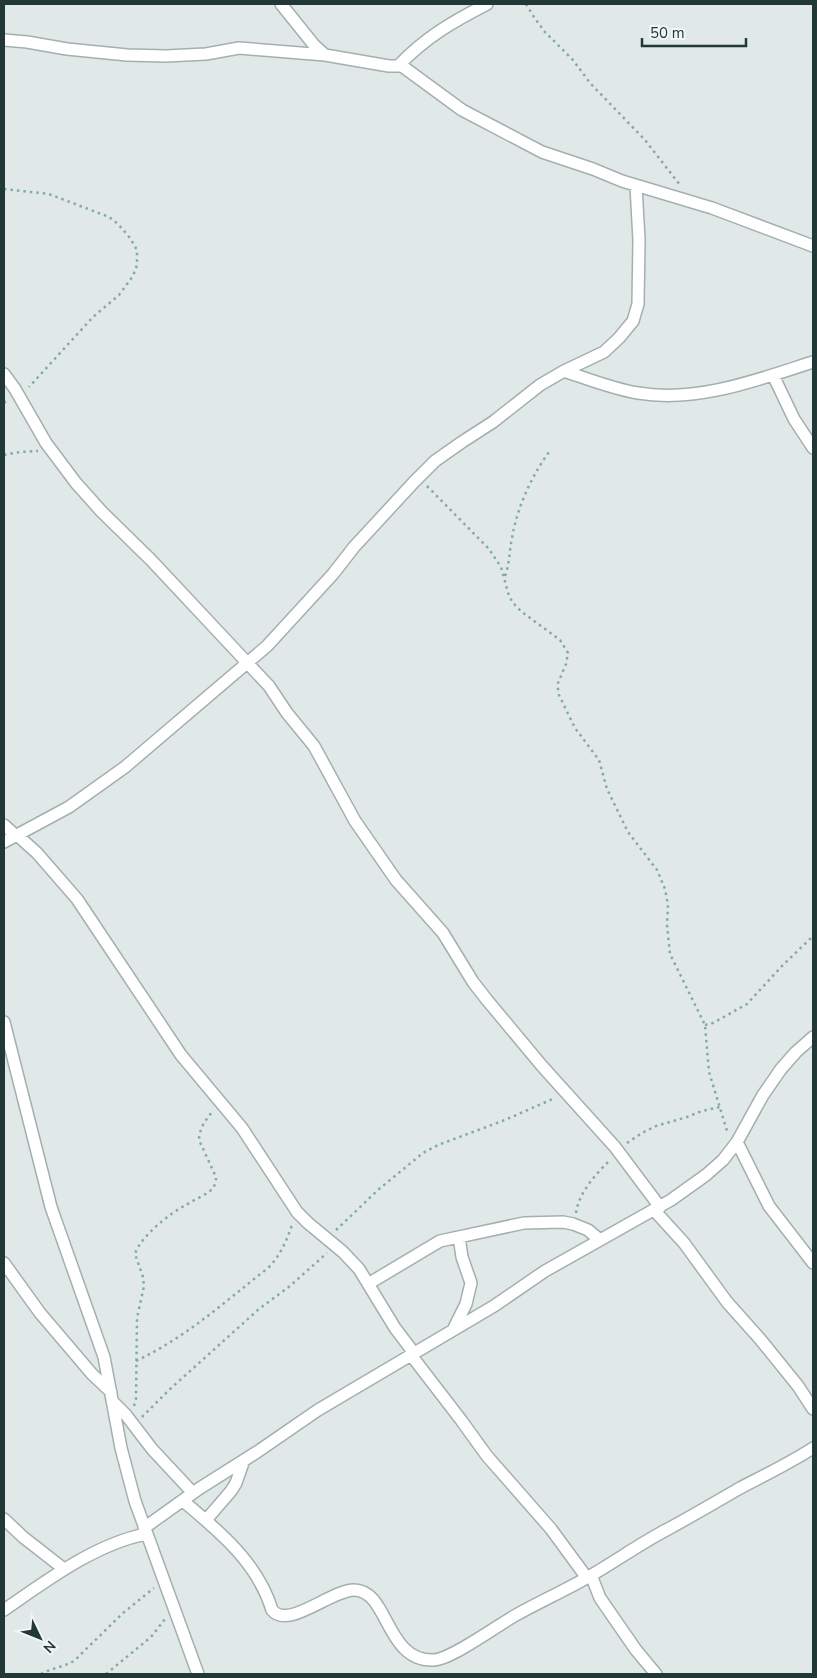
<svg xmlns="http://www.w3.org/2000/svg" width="817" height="1678" font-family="'Nunito Sans',sans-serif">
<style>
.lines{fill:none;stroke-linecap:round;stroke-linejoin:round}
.street-casing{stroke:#a3b0af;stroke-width:14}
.path{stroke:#82aba6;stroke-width:2.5;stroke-dasharray:2.5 4;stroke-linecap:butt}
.street{stroke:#fff;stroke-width:11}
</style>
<rect width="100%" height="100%" fill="#e0e9e7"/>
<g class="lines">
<defs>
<path id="street" d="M281,4L314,45L325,55
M4,40L27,42L67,49L127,55L166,56L206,54L239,48L325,55L389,66H402L462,110L542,152L593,169L622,181L712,208L813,246
M398,66C426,37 452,22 487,4
M564,371C588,379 613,389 638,393C697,403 757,380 813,362
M4,374L15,389L46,443L76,483L101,511L151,560L269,686L287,713L314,746L355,821L396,880L443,933L473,982L487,1000L542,1066L615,1147L660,1207
M773,375L794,419L813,448
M4,825L15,835
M17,835L37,853L77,899L181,1055L242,1128L297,1212L308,1223L343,1252L359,1269L395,1328L414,1353
M4,842L69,807L125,767L267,646L333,574L354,547L414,482L435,461L462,442L493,422L540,385L564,371L604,352L619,338L633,321L638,304L639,240L636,186
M4,1022L51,1207L104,1357L121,1448L135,1501L198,1674
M737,1142L769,1206L813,1263
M654,1210L684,1243L727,1302L760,1339L798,1386L813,1409
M4,1263L40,1313L92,1374L111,1392
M368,1284L440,1241L524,1223L563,1222L573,1224L588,1230L600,1240
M454,1328L466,1304L471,1283L462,1257L459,1237
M411,1355L461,1420L487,1456L551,1529L587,1578
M113,1402L126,1415L152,1449L193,1493
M183,1501C219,1531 258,1563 272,1610C288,1630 331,1590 354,1590C389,1590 385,1662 434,1660C452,1659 498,1625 516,1615C541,1601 566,1590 590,1576C616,1561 641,1543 668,1529C692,1516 716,1502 740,1488C765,1475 790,1463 813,1448
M4,1519L23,1537L64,1569
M206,1520L231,1491L236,1483L244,1460
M144,1528L200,1488L257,1452L318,1410L494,1306L545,1271L671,1200L706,1175L723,1160L737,1142L763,1095L781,1069L796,1052L813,1037
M591,1575L600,1598L636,1650L656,1674
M4,1610C46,1581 95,1544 146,1534"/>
</defs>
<use href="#street" class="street-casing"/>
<path class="path" d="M526,4L534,17L544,31L573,60L590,83L645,140L680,185
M4,189L49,194L109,217L118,224L130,238L137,250V265L133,276L119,295L93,317L29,387
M4,403L8,399
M4,455L20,452L38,451
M427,486L489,549L501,567L509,596L513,603L522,612L560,640L568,653L566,664L558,683V693L575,728L599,760L607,789L628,832L657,870L665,889L668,905L667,925L670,954L705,1025L709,1072L728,1134
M505,576C510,563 509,551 512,538C517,508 531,477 549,452
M705,1025L713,1023L747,1004L782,966L813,936
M627,1143L642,1133L656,1126L687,1117L702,1111L720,1107
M576,1213C579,1192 596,1174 610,1160
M336,1230L379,1189L423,1153L438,1145L505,1120L555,1098
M136,1361C188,1336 223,1303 268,1268C280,1256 286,1242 292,1225
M134,1406L136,1399L137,1318L144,1286L143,1277L135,1254C140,1237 170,1213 186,1205C194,1200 203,1196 210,1191C215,1187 216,1182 216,1177L199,1140C199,1129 206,1119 213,1111
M142,1417L169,1390L259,1309L290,1286L327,1253
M41,1674C52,1668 63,1667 74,1661L123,1613L154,1588
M106,1674L151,1637L165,1619"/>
<use href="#street" class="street"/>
</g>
<rect width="817" height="1678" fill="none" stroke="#223837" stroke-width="10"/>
<g transform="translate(40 1638) rotate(133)" stroke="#f0f6f4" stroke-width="4" paint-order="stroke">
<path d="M0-4L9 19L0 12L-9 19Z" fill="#223837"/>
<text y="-8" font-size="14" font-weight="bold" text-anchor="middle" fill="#223837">N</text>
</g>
<path d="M642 38v8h104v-8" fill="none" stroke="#223837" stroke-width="2.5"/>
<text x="650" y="38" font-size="15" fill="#223837" stroke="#f0f6f4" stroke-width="4" paint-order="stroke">50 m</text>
</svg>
